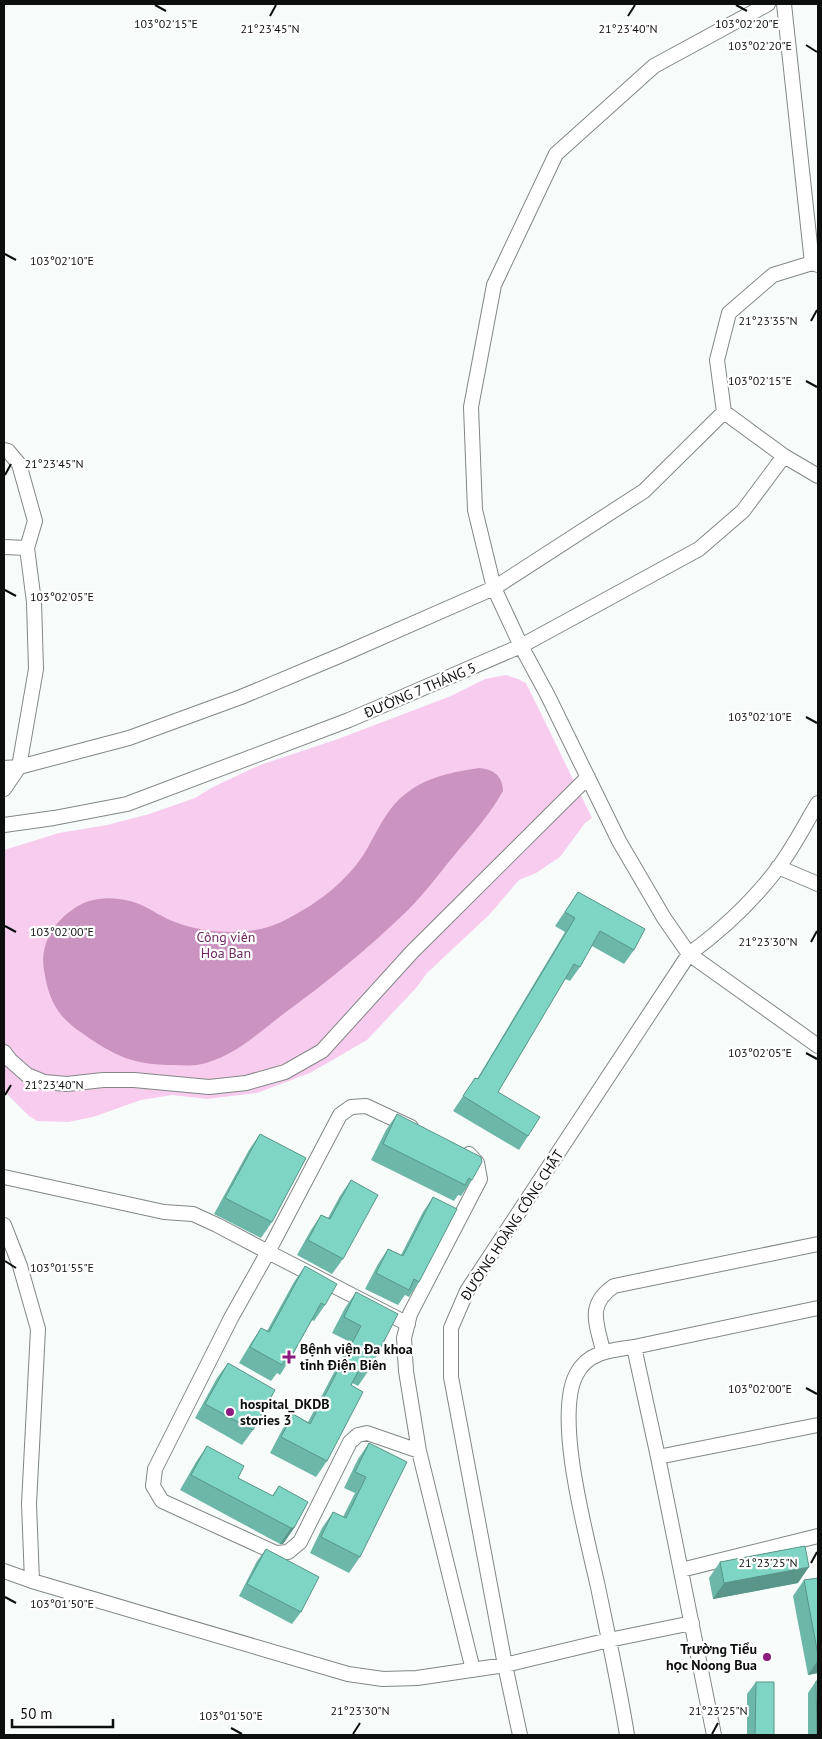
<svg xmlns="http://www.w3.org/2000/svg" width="822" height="1739" font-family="'PT Sans',sans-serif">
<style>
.green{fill:#f8ccee}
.water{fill:#cb94c0}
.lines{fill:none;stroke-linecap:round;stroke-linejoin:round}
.minor-casing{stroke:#828786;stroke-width:16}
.minor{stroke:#fff;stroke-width:14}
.wall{fill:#6db7a8}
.shaded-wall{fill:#599588}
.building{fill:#7fd5c3;stroke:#599588}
.ticks{fill:none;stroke:#0d0e0e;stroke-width:2}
.poi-dot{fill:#8b1b7e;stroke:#fff;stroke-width:2}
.labels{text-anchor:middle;stroke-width:4.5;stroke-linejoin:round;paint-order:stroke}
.street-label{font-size:14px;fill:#0d0e0e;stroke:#fff}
.park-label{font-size:14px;fill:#6d2b63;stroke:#fff}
.poi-label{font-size:14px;font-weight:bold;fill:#0d0e0e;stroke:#fff;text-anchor:start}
.ticks-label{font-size:12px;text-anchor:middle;fill:#0d0e0e;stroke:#fff;stroke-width:4.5;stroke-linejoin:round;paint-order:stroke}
</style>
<rect width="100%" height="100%" fill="#f7fcfb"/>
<path class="green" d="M506,675L518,679L526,683L592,818L585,823L560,857L536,873L519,880L489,915L427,973L417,987L367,1040L310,1073L257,1093L207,1099L172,1095L141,1100L93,1117L68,1122L37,1121L29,1116L4,1091V850L59,833L107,825L149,814L195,798L213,787L260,765L338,739L451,696L485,679Z"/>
<path class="water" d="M479,768C493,769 503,776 503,791C491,813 474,832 457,852C441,871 426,892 408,910C369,948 326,983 282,1015C256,1035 231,1059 197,1065C189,1066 181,1065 173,1065C134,1065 114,1056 82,1033C71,1026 60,1016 54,1004C48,993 46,981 44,970C40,946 52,924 72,910C91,895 118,896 139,904C151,909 163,918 175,922C205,934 250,936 279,923C313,907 348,882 367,849C379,828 388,806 408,792C429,776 454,772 479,768Z"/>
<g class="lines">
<defs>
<path id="minor" d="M768,4L654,66L556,154L494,285L471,407L475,510L494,588L521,646L547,694L619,841L664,918L689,954L818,1046
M784,4L812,263
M818,265L812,263L773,275L729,313L717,360L724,412L784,456L818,476
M4,450L8,451L19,464L35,521L27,548L34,602L36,669L19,767L4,789
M4,547L27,548
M4,768L19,767L129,738L241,697L339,656L494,588L644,491L724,412
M4,825L54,818L127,804L349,720L521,646L699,549L743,511L784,456
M778,867L818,884
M4,1052L10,1060L27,1075L44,1082L67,1084L103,1080H134L209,1087L246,1083L285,1072L322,1051L412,952L588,777
M411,1127L366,1106L351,1107L340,1115L268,1252L231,1318L155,1469L153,1486L162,1501L276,1553L288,1552L300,1542L350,1442L358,1435L367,1433L419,1451
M469,1154L477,1163L480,1179L410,1314L404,1338L406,1371L419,1451L473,1670
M4,1177L164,1212L193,1214L217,1225L268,1252L408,1324
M4,1225L20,1266L38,1329L29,1504L32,1581
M634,1347L658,1457L714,1735
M603,1351C597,1324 586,1305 614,1286L818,1244
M658,1457L818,1425
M681,1570L818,1536
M4,1571L32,1581L348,1674L383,1679L417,1678L505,1665L609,1640L692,1623
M520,1735L505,1665L451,1377V1328L467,1291L689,954C722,930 753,901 778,868C793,848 805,824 818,803
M627,1735C619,1685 608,1636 598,1587C587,1537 554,1419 576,1375C587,1352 611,1350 634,1347L818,1308"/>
</defs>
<use href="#minor" class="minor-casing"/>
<use href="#minor" class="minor"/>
</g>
<path class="wall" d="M578,892L634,950L624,964L592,946L580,967L570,981L565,979L498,1092L528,1136L519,1150L453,1111L475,1078L477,1079L565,932L555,926Z
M397,1114L472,1180L461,1196L458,1195L454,1201L371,1160L386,1130Z
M260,1134L272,1222L261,1238L214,1214L249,1150Z
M351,1180L343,1259L332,1274L297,1255L311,1230L321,1215L328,1218L340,1196Z
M433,1197L419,1282L409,1297L405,1295L398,1305L365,1289L378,1264L388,1249L401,1255L423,1212Z
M305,1266L325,1305L314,1321L312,1320L290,1359L280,1375L277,1373L271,1381L239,1363L251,1343L261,1328L267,1331L294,1282Z
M356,1292L369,1370L358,1386L352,1383L351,1385L327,1461L316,1477L270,1453L282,1430L293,1414L308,1422L350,1342L332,1333L345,1308Z
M228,1363L253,1430L242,1445L195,1418L217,1378Z
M369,1443L360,1557L349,1573L310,1553L322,1528L333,1512L343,1517L355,1493L344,1488L358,1459Z
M207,1446L238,1478L272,1496L279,1486L294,1528L283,1544H280L180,1490L196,1462Z
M266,1549L301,1612L292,1624L239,1596L257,1561Z
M720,1562L798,1583L713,1599L709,1578Z
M818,1578V1673L808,1675L793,1596L804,1580Z
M816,1681L818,1735H808V1693Z
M756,1682L774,1735H747V1694Z"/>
<path class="shaded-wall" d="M291,1528H294L283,1544H280Z
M809,1567L798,1583L713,1599L724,1583Z
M818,1660V1673L808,1675Z"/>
<path class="building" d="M578,892L645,929L634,950L600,931L580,967L574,964L498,1092L540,1117L528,1136L463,1096L475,1078L478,1079L575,918L565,912Z
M397,1114L481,1157L482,1162L472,1180L469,1178L465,1185L383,1144Z
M260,1134L306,1158L272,1222L225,1198Z
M351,1180L378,1195L343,1259L308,1240L321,1215L330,1219Z
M433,1197L457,1209L419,1282L414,1279L409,1290L376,1273L388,1249L403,1256Z
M305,1266L337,1284L325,1305L321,1303L290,1359L287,1357L282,1365L250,1347L261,1328L269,1332Z
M356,1292L398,1314L369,1370L361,1366L351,1385L363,1392L327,1461L281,1437L293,1414L310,1424L361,1326L344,1317Z
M228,1363L275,1390L253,1430L205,1404Z
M369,1443L407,1462L360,1557L321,1537L333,1512L346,1518L366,1477L355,1472Z
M207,1446L244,1466L238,1478L273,1496L279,1486L308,1502L294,1528H291L191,1475Z
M805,1546L809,1567L724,1583L720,1562Z
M266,1549L319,1577L301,1612L247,1584Z
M818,1578V1655L804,1580Z
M816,1681H818V1735H817Z
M756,1682H774V1735H755Z"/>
<path class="ticks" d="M155,5L166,11M736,5L747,11M270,16L276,5M628,16L635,5M806,45L817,52M5,254L16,260M811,321L817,310M806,381L817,387M5,475L11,464M5,590L16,596M806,717L817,723M5,926L16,932M811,942L817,931M806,1053L817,1059M5,1095L11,1085M5,1261L16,1268M806,1388L817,1394M811,1563L817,1552M5,1597L16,1603M231,1728L242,1734M353,1734L360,1723M712,1734L718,1723"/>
<g class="poi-dot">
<path d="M286.5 1349.5h5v5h5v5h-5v5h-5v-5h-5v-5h5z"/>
<circle cx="230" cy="1412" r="5"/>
<circle cx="767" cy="1657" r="5"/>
</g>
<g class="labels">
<g class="street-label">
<text transform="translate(420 690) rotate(-23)" y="5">ĐƯỜNG 7 THÁNG 5</text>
<text transform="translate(512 1225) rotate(-57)" y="5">ĐƯỜNG HOÀNG CÔNG CHẤT</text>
</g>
<g class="park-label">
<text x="226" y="942">Công viên<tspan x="226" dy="16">Hoa Ban</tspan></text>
</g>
<g class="poi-label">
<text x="300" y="1354">Bệnh viện Đa khoa<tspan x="300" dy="16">tỉnh Điện Biên</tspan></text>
<text x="240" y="1409">hospital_DKDB<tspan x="240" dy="16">stories 3</tspan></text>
<text x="757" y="1654" text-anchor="end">Trường Tiểu<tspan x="757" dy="16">học Noong Bua</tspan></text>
</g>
</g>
<g class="ticks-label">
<text x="166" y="28">103°02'15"E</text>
<text x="747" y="28">103°02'20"E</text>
<text x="270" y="33">21°23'45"N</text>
<text x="628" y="33">21°23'40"N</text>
<text x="760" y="50">103°02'20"E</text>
<text x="62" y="265">103°02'10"E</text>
<text x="768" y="325">21°23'35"N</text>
<text x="760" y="385">103°02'15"E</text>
<text x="54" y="468">21°23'45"N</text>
<text x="62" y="601">103°02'05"E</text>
<text x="760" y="721">103°02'10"E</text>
<text x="62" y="936">103°02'00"E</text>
<text x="768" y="946">21°23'30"N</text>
<text x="760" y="1057">103°02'05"E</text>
<text x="54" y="1089">21°23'40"N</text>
<text x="62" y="1272">103°01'55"E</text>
<text x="760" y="1393">103°02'00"E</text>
<text x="768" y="1567">21°23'25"N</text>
<text x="62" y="1608">103°01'50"E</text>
<text x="360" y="1715">21°23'30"N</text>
<text x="718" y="1715">21°23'25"N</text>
<text x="231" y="1720">103°01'50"E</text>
</g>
<rect width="822" height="1739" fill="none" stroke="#0d0e0e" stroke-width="10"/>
<path d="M12 1719v8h101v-8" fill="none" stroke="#0d0e0e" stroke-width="2.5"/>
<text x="20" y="1719" font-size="15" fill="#0d0e0e" stroke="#ffffff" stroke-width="4" paint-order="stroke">50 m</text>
</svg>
